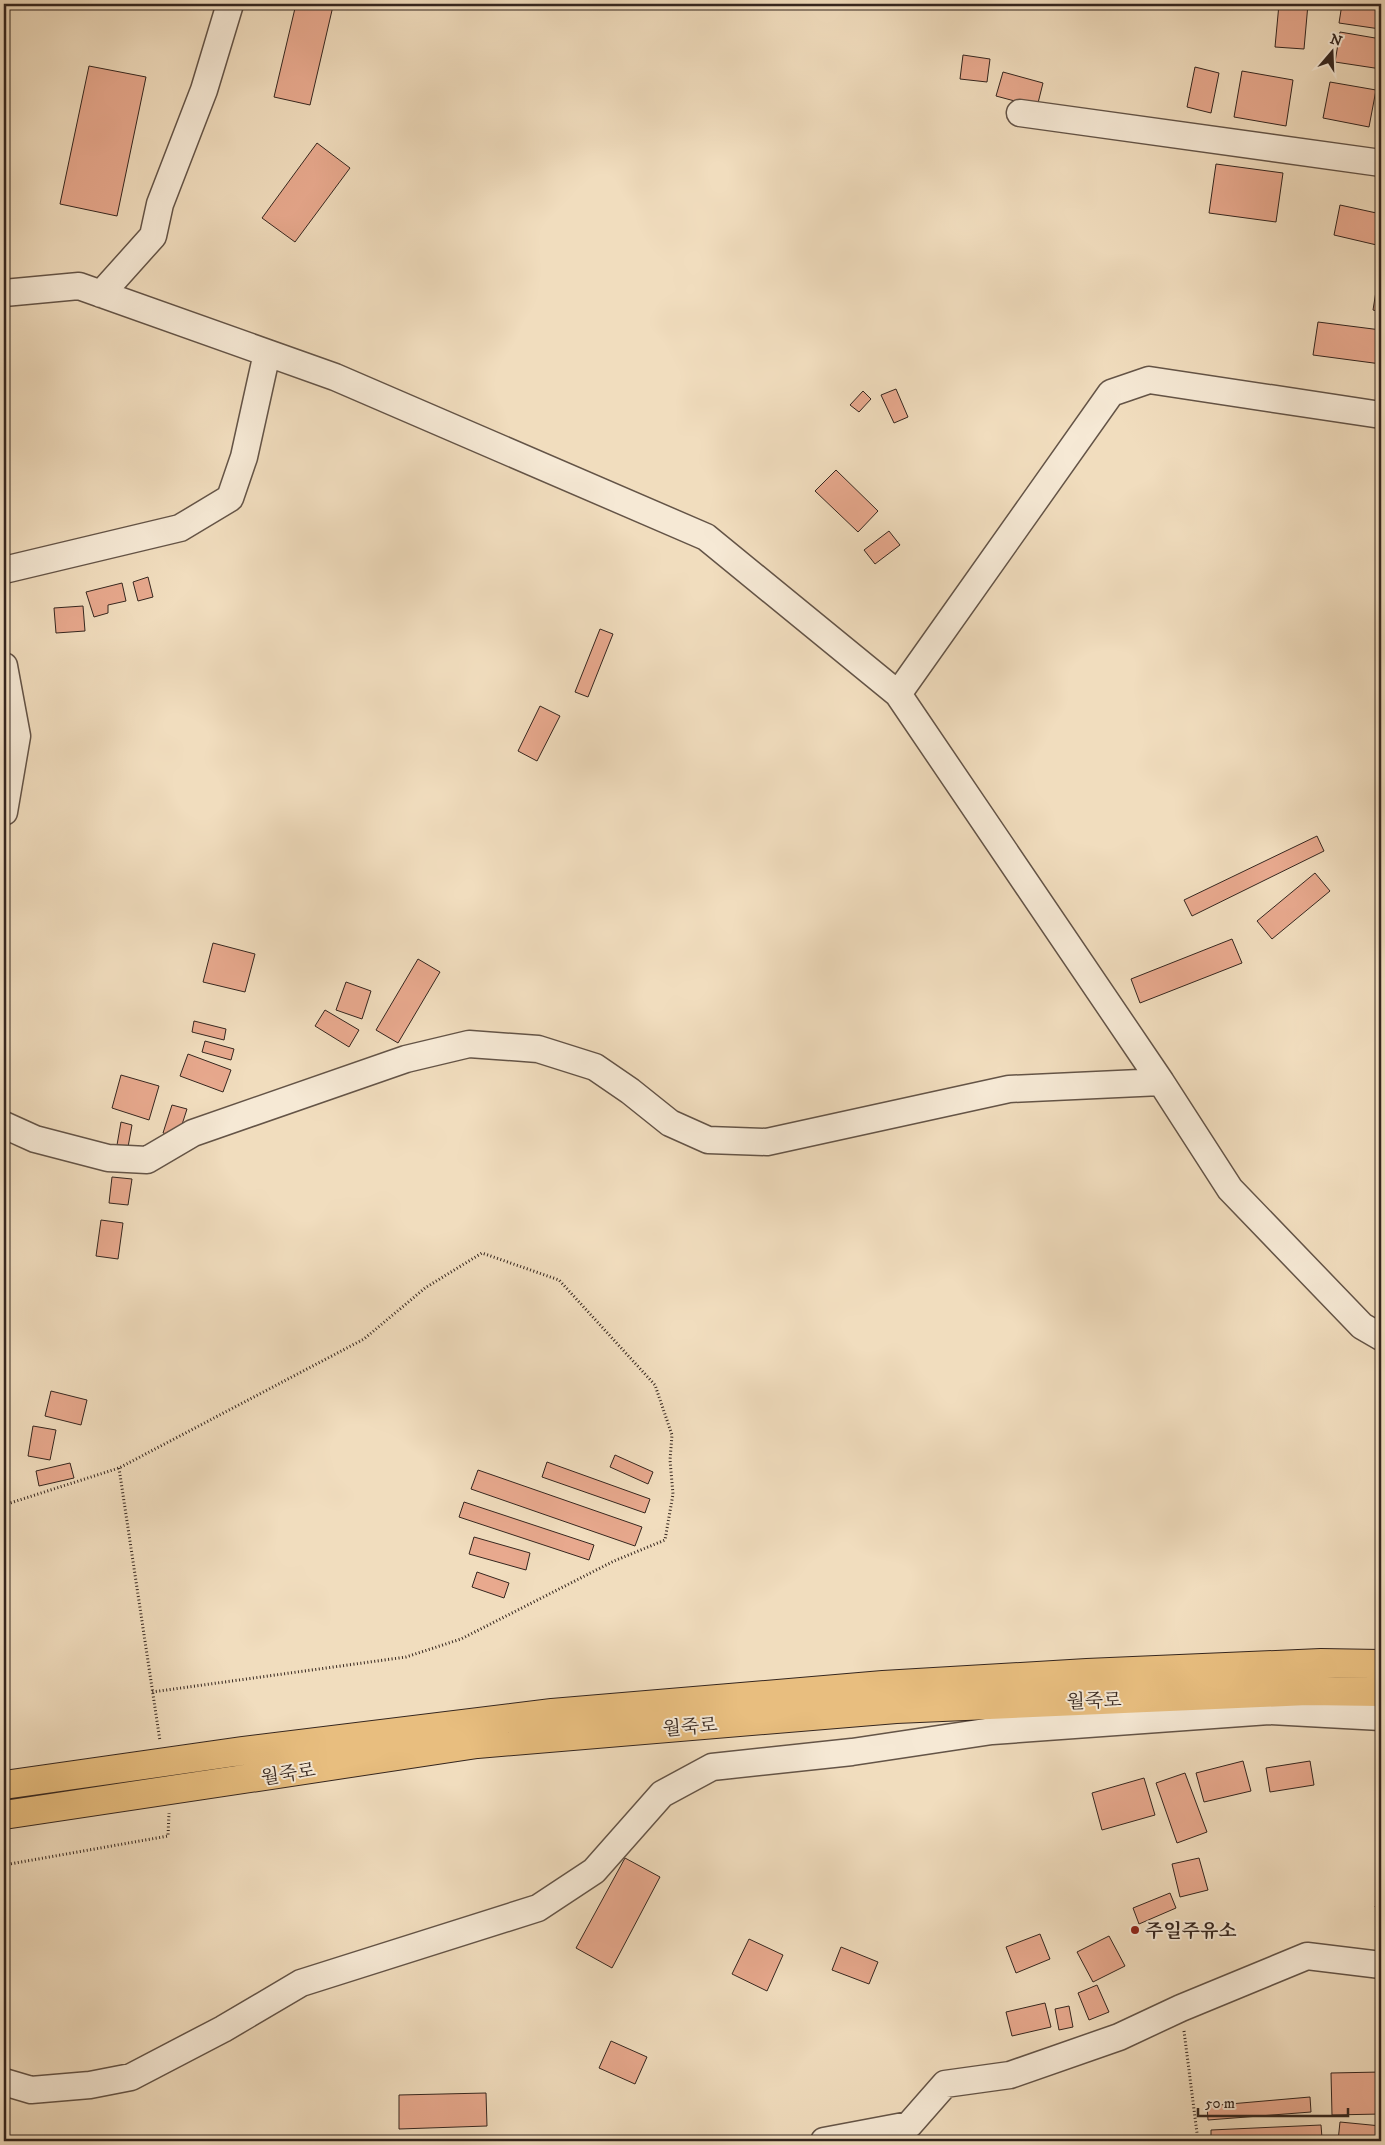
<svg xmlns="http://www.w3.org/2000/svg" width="1385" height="2145" font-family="'IM FELL DW Pica','Noto Serif KR',serif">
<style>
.building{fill:#e8a98e;stroke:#35261f}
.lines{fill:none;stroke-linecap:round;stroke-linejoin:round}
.minor-casing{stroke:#645447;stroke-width:29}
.major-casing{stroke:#35261f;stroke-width:30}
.path{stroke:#35261f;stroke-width:3;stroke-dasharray:1 2.5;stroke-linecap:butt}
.minor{stroke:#f6e9d5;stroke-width:26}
.major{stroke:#e8be7f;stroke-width:28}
.poi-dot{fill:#8f2418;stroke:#f6e9d5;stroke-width:2}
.labels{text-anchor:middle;stroke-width:4;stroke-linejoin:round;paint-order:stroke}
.street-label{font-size:19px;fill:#35261f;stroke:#f6e9d5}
.poi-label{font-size:19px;font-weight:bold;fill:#35261f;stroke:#f6e9d5;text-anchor:start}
</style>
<rect width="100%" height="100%" fill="#f1ddbe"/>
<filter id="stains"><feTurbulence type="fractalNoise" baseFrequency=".004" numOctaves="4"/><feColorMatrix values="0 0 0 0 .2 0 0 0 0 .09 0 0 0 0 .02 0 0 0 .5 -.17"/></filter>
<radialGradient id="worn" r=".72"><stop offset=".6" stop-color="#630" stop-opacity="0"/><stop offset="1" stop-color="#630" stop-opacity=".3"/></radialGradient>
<path class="building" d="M296,4L333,6L310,105L274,97Z
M1279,4H1308L1304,49L1275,47Z
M1342,4H1381L1380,29L1339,23Z
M1340,32L1381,39V69L1335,62Z
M963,55L990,59L987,82L960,79Z
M89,66L146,77L117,216L60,204Z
M1195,67L1219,73L1211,113L1187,107Z
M1242,71L1293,80L1286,126L1234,117Z
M1003,72L1043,83L1037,107L996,96Z
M1330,82L1376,90L1369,127L1323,118Z
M317,143L350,168L295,242L262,218Z
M1216,164L1283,173L1276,222L1209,213Z
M1340,205L1381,214V246L1334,235Z
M1381,260V312L1373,310Z
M1318,322L1381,330V364L1313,355Z
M896,389L908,417L894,423L881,395Z
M863,391L871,399L859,412L850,405Z
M836,470L878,511L858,532L815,491Z
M889,531L900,545L875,564L864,550Z
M148,577L153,597L138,601L133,582Z
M122,583L126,601L108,605V613L94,617L86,592Z
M83,606L85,631L56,633L54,608Z
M600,629L613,634L588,697L575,692Z
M540,706L560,716L537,761L518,751Z
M1317,836L1324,851L1192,916L1184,900Z
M1315,873L1330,891L1272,939L1257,921Z
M1232,939L1242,963L1140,1003L1131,979Z
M213,943L255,954L245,992L203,982Z
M418,959L440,972L398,1043L376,1030Z
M346,982L371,991L362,1019L336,1010Z
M325,1010L359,1030L349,1047L315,1026Z
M194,1021L226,1029L224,1040L192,1032Z
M205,1041L234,1049L231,1060L202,1052Z
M188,1054L231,1070L223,1092L180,1076Z
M121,1075L159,1086L149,1120L112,1108Z
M172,1105L187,1109L178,1137L163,1133Z
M121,1122L132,1125L128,1147L117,1145Z
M112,1177L132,1179L128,1205L109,1203Z
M101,1220L123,1223L118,1259L96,1256Z
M51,1391L87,1400L81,1425L45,1416Z
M33,1426L56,1430L50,1460L28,1456Z
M615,1455L653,1472L648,1484L610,1467Z
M547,1462L650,1499L645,1513L542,1477Z
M70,1463L74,1478L39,1486L36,1471Z
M478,1470L642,1527L635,1546L471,1489Z
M464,1502L594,1545L589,1560L459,1517Z
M474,1537L530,1553L526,1570L469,1554Z
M477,1572L509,1583L504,1598L472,1587Z
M1243,1761L1251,1791L1204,1802L1196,1773Z
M1310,1761L1314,1785L1270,1792L1266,1768Z
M1185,1773L1207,1832L1177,1843L1156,1783Z
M1144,1778L1155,1815L1102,1830L1092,1793Z
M625,1858L660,1877L612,1968L576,1948Z
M1199,1858L1208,1890L1180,1897L1172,1864Z
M1170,1893L1176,1908L1139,1924L1133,1908Z
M1381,1904V1924L1375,1906Z
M1040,1934L1050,1959L1016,1973L1006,1947Z
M1109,1936L1125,1966L1093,1982L1077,1952Z
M749,1939L783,1955L767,1991L732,1974Z
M841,1947L878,1962L869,1984L832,1970Z
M1097,1985L1109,2012L1089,2020L1078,1993Z
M1045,2003L1051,2027L1012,2036L1006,2012Z
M1069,2006L1073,2027L1059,2030L1055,2009Z
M611,2041L647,2057L635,2084L599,2068Z
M1381,2072V2114L1332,2115L1331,2073Z
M486,2093L487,2126L399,2129V2095Z
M1310,2097L1311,2112L1208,2120L1207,2106Z
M1340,2122L1381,2126V2141H1338Z
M1321,2125L1322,2138L1211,2141V2130Z"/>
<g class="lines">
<defs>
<path id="minor" d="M1020,113L1381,163
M4,293L79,286L335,377L706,537L898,694L1161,1082L1230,1189L1362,1326L1381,1337
M101,294L153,236L160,204L204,90L230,4
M4,570L180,528L230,498L244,457L267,353
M4,666L17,736L4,812
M898,694L1111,393L1149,380L1381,415
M4,1125L35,1139L108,1158L147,1160L193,1133L406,1059L469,1044L538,1049L595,1067L630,1091L670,1123L708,1140L767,1142L1009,1089L1161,1082
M4,2082L31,2090L90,2085L131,2077L223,2029L301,1983L538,1908L594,1871L662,1794L712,1767L852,1752L992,1731L1269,1711L1381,1717
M824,2141L909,2125L945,2084L1010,2075L1119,2037L1181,2008L1307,1956L1381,1965"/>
<path id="major" d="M4,1785L242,1751L552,1713L883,1685L1087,1673L1321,1663L1381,1664
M4,1815L477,1744L896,1709L1307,1691L1381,1692"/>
</defs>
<use href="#minor" class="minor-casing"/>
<use href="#major" class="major-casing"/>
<path class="path" d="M119,1468L160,1741
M4,1503L7,1504L119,1468L364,1339L425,1288L482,1253L559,1280L655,1385L672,1435L670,1460L673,1494L665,1540L614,1561L461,1639L406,1657L152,1692
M4,1865L168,1836L169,1813
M1184,2031L1198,2141"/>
<use href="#minor" class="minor"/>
<use href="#major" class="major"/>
</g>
<circle class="poi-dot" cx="1135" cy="1930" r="5"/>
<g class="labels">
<g class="street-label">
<text transform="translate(1094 1700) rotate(-2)" y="7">월죽로</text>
<text transform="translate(690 1726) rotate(-5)" y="7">월죽로</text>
<text transform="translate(288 1773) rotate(-9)" y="7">월죽로</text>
</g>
<g class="poi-label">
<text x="1145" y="1937">주일주유소</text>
</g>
</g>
<rect width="1385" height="2145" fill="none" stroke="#f1ddbe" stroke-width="20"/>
<rect x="5" y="5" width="1375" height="2135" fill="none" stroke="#35261f" stroke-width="2.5"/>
<rect x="10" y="10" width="1365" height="2125" fill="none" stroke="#35261f"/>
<g transform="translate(1332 52) rotate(19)" stroke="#f6e9d5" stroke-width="4" paint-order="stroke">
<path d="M0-4L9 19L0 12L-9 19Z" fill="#35261f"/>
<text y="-8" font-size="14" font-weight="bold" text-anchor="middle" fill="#35261f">N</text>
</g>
<path d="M1198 2108v8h150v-8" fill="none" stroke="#35261f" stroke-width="2.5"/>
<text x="1205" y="2108" font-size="15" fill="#35261f" stroke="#f6e9d5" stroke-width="4" paint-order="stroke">50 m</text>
<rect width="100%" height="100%" filter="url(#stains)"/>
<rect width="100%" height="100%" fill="url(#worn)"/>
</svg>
